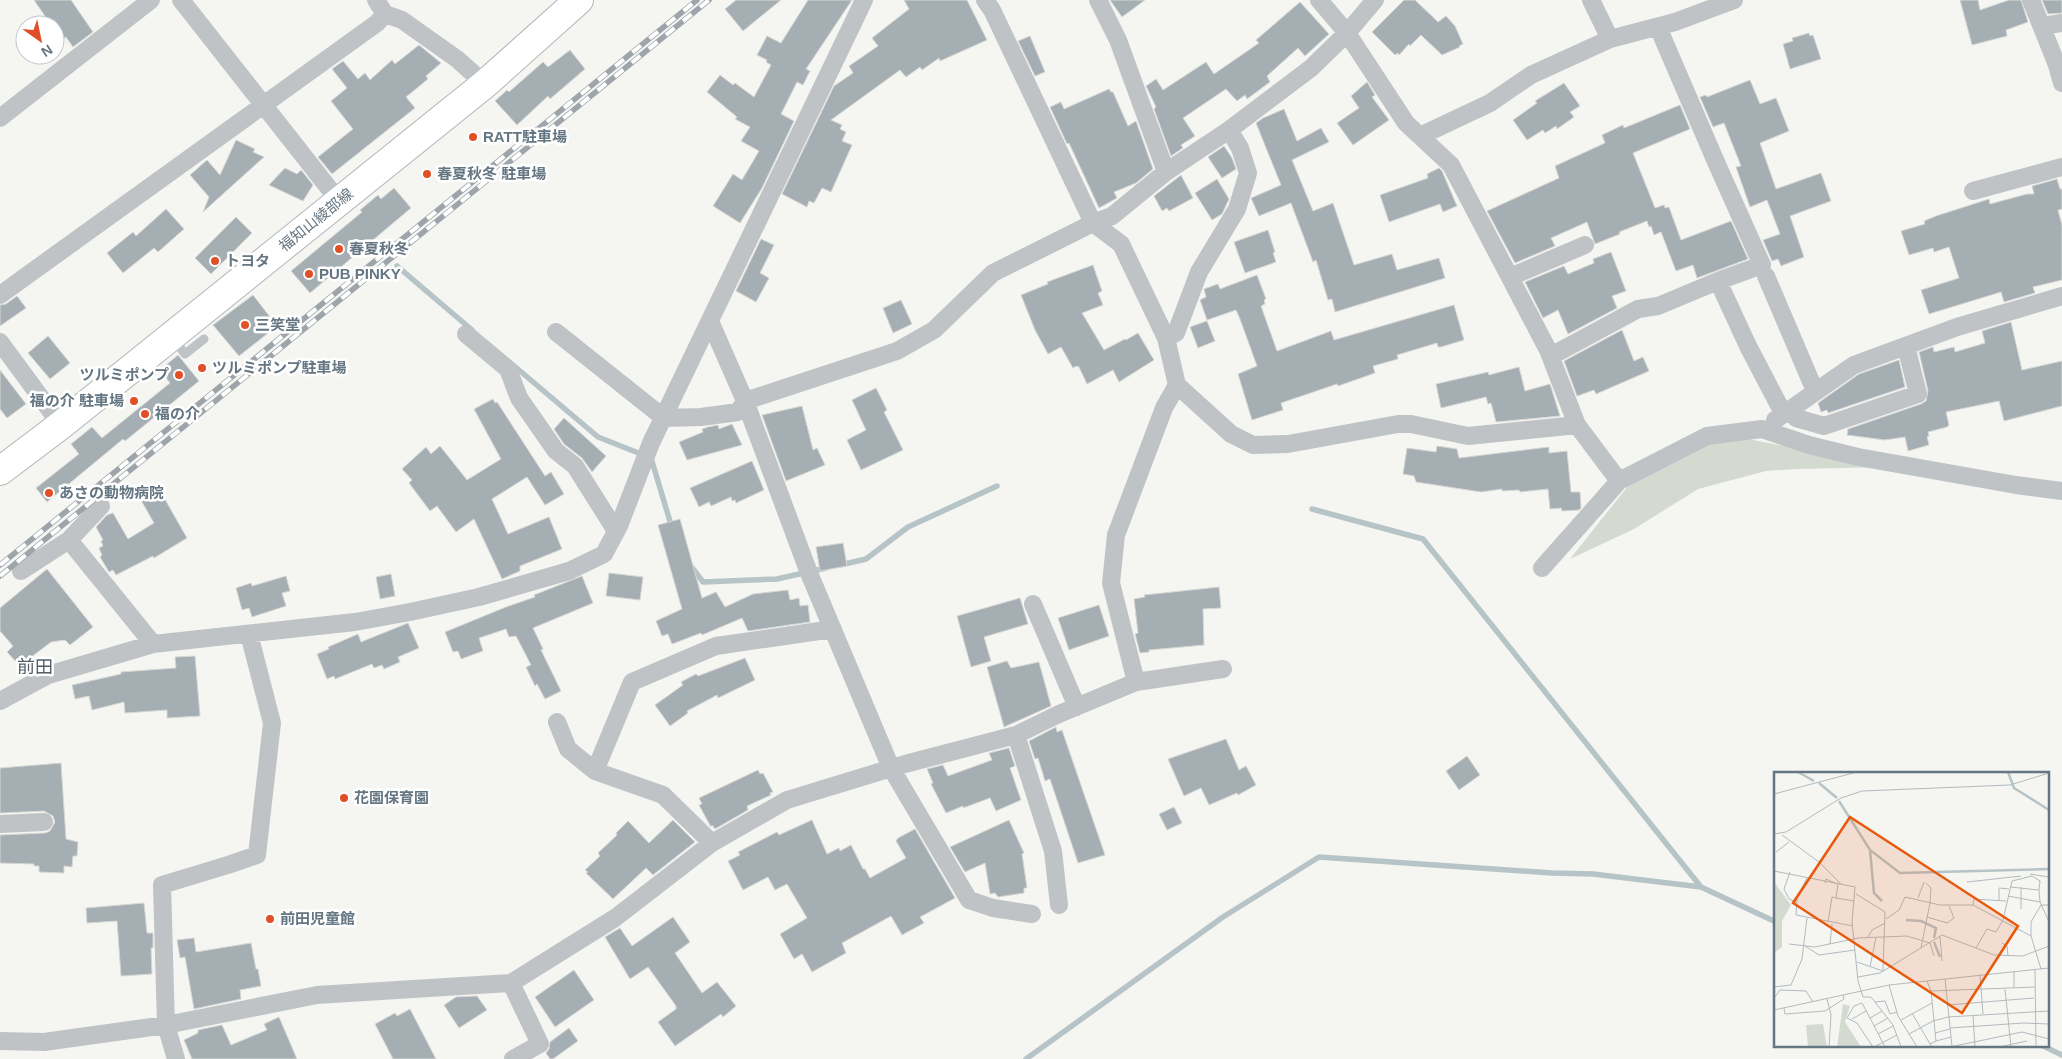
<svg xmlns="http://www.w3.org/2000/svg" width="2062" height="1059" font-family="Arial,'Noto Sans JP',sans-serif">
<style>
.green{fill:#d5dad1}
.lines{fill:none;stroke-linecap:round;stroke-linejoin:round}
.stream{stroke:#b6c3c7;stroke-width:5.5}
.building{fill:#a5aeb3;stroke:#d7d7d4}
.primary-casing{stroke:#b0b5b9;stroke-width:30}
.lane{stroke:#bfc3c6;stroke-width:9}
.street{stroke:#bfc3c6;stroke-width:18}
.primary{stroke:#fff;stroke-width:28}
.rail-casing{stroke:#9ea5aa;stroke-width:5.5}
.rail{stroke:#fff;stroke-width:4;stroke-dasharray:11;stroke-linecap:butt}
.poi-dot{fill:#e14f26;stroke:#fff;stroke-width:2}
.labels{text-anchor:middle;stroke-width:5;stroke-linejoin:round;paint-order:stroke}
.poi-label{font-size:15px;font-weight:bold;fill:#657683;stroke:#fff;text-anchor:start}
.street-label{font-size:15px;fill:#657683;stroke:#fff}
.quarter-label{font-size:18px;fill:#525f68;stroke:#fff}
.inset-river{fill:none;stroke:#b6c3c7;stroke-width:2.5}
.inset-road{fill:none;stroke:#b2babf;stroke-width:1}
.view{fill:#e8590c;fill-opacity:0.15;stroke:#e8590c;stroke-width:2.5}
.inset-edge{fill:none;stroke:#657683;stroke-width:2.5}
</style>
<rect width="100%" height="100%" fill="#f5f5f2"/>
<path class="green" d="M1743,438L1891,467L1797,469L1766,471L1698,489L1634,529L1570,559L1632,481L1718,440Z"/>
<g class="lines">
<path class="stream" d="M397,266L472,330
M513,365L598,437L651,458L672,528
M1312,509L1423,539L1701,887
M690,565L703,582L777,579L826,568
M840,565L866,559L908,527L997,486
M2041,1045L2062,1055
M1026,1059L1223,917L1319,857L1552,873L1593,874L1701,887L1776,922"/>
</g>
<path class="building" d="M34,0H71L93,32L73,47L66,37L61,40L55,32V25H51Z
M736,0H781L743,31L725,9Z
M808,0H852L806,69L810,71L803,85L797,82L781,114L794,121L762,188L740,223L713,206L733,174L742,180L759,151L741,141L750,127L735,119L737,117L707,92L720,75L733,85L735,83L754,97L771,65L766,62L767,60L757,55L767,36L781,43Z
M904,0H967L987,40L940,61L939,58L922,70L920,67L906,77L900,70L831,120L842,125L840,129L846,132L842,141L852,145L831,192L822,188L814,203L809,201L807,207L782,194L834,86L853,73L849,66L878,46L872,38L909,9Z
M1110,0H1145L1122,17Z
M1404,0H1415L1438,22L1446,16L1455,26L1463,44L1459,46L1460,47L1442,55L1421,35L1410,46L1409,44L1399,55L1398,53L1395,55L1372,32Z
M1960,0H1978L1980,10L2009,0H2021L2028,22L2006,30L2007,36L1972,45Z
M2042,0H2062V13L2048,14Z
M1300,2L1329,34L1305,56L1298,48L1267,76L1270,82L1247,99L1245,95L1237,101L1226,89L1183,118L1195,136L1181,145L1183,148L1171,156L1154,109L1156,107L1146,86L1156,79L1163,90L1206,62L1214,74L1259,43L1256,40Z
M1809,33L1810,36L1813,35L1821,59L1790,69L1783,44L1793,41L1792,38Z
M1030,36L1045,72L1035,76L1018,41Z
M419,45L441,63L426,76L428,79L406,97L415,108L332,174L318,157L353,129L331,101L347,88L332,69L343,61L358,79L365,73L370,80L392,60L395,64Z
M570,50L585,69L550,99L548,96L517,125L495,101L507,90L509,92L543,62L548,67Z
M1750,80L1760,104L1776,98L1789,131L1760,143L1776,189L1821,173L1831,201L1790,216L1804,257L1781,266L1778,259L1772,261L1763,240L1780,234L1767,200L1750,207L1736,167L1741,166L1724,123L1713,127L1700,97L1706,95L1707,97Z
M1367,82L1375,95L1372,97L1389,120L1353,145L1337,123L1359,108L1351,96Z
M1564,83L1580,106L1570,112L1574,117L1557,129L1556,126L1545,133L1543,130L1527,140L1513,120L1537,103L1535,101Z
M1109,89L1111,92H1113L1128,126L1136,121L1153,169L1136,183L1114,192L1117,198L1099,208L1069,143L1067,144L1050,107L1061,102L1064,109Z
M1680,105L1690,129L1633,153L1655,208L1664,205L1665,208L1669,207L1681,240L1731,221L1748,259L1697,278L1693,265L1676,271L1661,232L1654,235L1651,226L1649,227L1647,221L1619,232L1620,234L1595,244L1587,222L1551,238L1555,246L1515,263L1487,211L1559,178L1555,166L1605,143L1602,135L1623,125L1624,128Z
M1284,109L1297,141L1321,128L1329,142L1292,160L1313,211L1333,203L1354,265L1392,254L1397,270L1439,258L1445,278L1335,312L1332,299L1328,300L1316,260L1313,262L1291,203L1259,216L1251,198L1281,185L1256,123L1263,118Z
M236,140L255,149L253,152L264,157L203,212L209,197L190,175L207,160L220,175Z
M1224,146L1232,158L1236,169L1222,178L1208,157Z
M285,168L297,174L301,170L313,185L303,201L269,185Z
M1439,168L1442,171L1457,206L1443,212L1440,204L1389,222L1380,195L1428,178L1427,174Z
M1181,175L1193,198L1169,211L1167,208L1162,211L1154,196Z
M1217,179L1229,199L1222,214L1212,220L1195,193Z
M2057,179L2060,189H2062V209L2058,210L2062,225V280L2033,287L2035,293L2004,302L2001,292L1929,314L1921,290L1959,278L1949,247L1934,252L1933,248L1909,255L1901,231L1925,224L1924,221L1936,216L1989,199L1990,204L2027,194H2034L2032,186Z
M394,188L411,208L310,293L291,271L362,212L360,210L378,195L381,199Z
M166,209L184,229L158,252L154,248L123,273L107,253L133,232L136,236Z
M236,217L252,233L211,274L195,258Z
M1268,230L1275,252L1273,253L1276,262L1245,273L1234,242Z
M761,239L774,245L760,273L769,278L756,302L736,291Z
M1611,252L1626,291L1612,296L1617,308L1568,334L1558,310L1543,318L1525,282L1564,266L1568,274L1594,263L1593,259Z
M1093,265L1102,291L1098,293L1103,305L1082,313L1104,350L1125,339L1126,340L1138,333L1154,360L1119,382L1113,370L1087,384L1079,367L1076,366L1073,368L1061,347L1048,354L1035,330L1021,295L1048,284L1047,282Z
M1257,275L1266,299L1264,300L1265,304L1261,306L1277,351L1331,331L1334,340L1454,305L1464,340L1441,347H1438L1437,343L1397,355L1398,359L1373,366L1375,373L1338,386L1337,384L1281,403L1283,410L1252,420L1238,374L1257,366L1240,319L1236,310L1207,320L1200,300L1206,297L1204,289L1218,284L1220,289Z
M253,295L277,326L239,356L213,325Z
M17,296L26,308L0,326V305L6,304Z
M901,300L912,324L893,333L883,308Z
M1207,321L1215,341L1198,348L1190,327Z
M2011,322L2022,370L2062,361V406L2004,421L1999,401L1946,412L1949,425L1947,427L1928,432L1929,436L1927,437L1929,445L1908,451L1905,437L1885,440L1847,435L1848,429L1921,404L1926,401L1928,391L1919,352L1933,347L1934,352L1954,347L1955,352L1985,343L1982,331Z
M1622,330L1634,361L1643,357L1649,371L1596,394L1594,390L1577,396L1564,361Z
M48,336L70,363L50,379L28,353Z
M178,355L199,381L125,441L123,439L47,502L36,488L79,454L71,444L92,427L102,438L170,383L160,370Z
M1899,360L1905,387L1828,413L1827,410L1821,412L1818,403L1859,374Z
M1519,367L1525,391L1550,384L1560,416L1496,422L1491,403L1488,404L1486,397L1441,408L1436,384L1488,372L1489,375Z
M0,370L26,404L7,418L0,409Z
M876,388L887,410L884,412L903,450L861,470L847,440L866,430L852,400Z
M493,399L495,403L497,402L545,476L551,472L564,494L545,505L527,477L492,499L508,534L549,517L562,549L520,566V571L502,579L474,519L456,532L437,506L430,511L409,483L412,480L402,469L426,447L431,454L440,446L467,480L501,459L474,409Z
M802,406L813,450L817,448L825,465L786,481L762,415Z
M564,418L606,456L592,472L582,458L564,444L554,429Z
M732,424L742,445L687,460L679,442L703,432L702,429L708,427L718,425L719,429Z
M1437,446L1457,449L1459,458L1549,447V453L1567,451L1571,492H1580L1581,508L1579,510L1562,511L1561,508L1550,509L1548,489L1520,492L1519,490L1502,491V489L1481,492L1416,482L1414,476L1403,474L1407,448L1436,452Z
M752,461L764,490L736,503L735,500L732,501L731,497L711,506L709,502L699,507L690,488Z
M151,487L153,492L159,489L187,538L154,558L153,556L116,575L113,570L109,572L100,557L102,555L99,548L103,546L101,541L103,540L96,527L107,515L113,513L128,539L154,523L138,495Z
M680,519L702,598L716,592L725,607L753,594L788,590L790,600L799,598L800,606L808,605L810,622L748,631L742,618L702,635L701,633L672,644L668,634L662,636L656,621L682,609L658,525Z
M843,543L847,566L820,571L816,547Z
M47,569L93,627L70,645L65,640L51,642L30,658L18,664L7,652L13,646L0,631V608Z
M609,573L643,577L640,600L606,596Z
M391,574L395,596L380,599L376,577Z
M286,576L290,591L282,593L286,606L252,617L249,608L242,610L236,588L251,583L252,586Z
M582,576L593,603L533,628L543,649L541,650L561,691L545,699L537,684L535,686L526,667L531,665L516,636L509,637L506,629L479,638L483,651L461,659L458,651L453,652L445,632L506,607L535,597L534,595Z
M1219,587L1221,608L1203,609L1204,645L1149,650V652L1140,653L1135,634L1138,633L1134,599L1145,597L1144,595Z
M1020,598L1028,624L984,637L991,661L971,667L957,616Z
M1099,605L1109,636L1069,650L1058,618Z
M408,623L419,648L398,657L400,662L384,669L382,665L374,668L372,664L335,679L334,676L327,679L317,654L329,649L328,647L358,634L361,642Z
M195,656L200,716L167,718V710L125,713L124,702L92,710L89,696L75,699L72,685L121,674V672L176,668L175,657Z
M745,658L755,680L718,698L717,695L687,711L688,713L670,726L655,705L683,685L681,682L696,674L698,676Z
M1007,661L1011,668L1039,662L1051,706L1004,727L987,667Z
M1056,727L1057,732L1062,730L1105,855L1078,863L1050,779L1045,781L1038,758L1035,759L1029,741Z
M1226,739L1239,770L1246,766L1256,785L1238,795L1237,793L1209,805L1201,788L1184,796L1168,759Z
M1009,748L1015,766L1010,768L1021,800L996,811L990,798L963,808V806L946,813L931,784L933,783L927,769L943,765L948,776L992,760L989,753Z
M1467,756L1480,775L1459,790L1446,771Z
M61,763L66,839L78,842L77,856H73L72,867L64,866V873L39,872V866H34V864L0,863V835L45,833L50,831L55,822L53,816L44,811L0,813V768Z
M758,770L760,774L763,773L773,792L770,793L771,795L747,806L748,810L715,829L712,825L711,827L699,805L702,804L699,798Z
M1174,807L1182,823L1167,830L1159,814Z
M673,820L695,842L653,875L646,868L613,899L586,873L588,872L585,870L600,856L598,853L617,835L616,833L628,821L649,843Z
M812,820L827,854L839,848L840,851L851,845L863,869H865L870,878L906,858L896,841L898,838L915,829L955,898L920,917L924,923L902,935L891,916L842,943L846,953L812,972L802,954L794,959L780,934L807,918L787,884L775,890L768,877L743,890L728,861L740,855L738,852L777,832L779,835Z
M1009,820L1024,853L1022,854L1027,888H1024V893L998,897L995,893L990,894L985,863L965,872L950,847Z
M144,903L147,933H153V948H151L152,974L121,976L117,921L87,923L86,908Z
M673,917L690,942L675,953L702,993L717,982L736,1006L723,1017L721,1014L675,1046L658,1022L676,1009V1006L648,967L630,979L605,937L620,928L632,946Z
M194,938L196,952L251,943L256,969H258L261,986L240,990L241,999L194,1009L185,957L180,958L177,940Z
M574,970L594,1000L555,1027L535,997Z
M477,996L487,1010L459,1028L444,1005L456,997Z
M410,1009L436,1059H393L375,1024L395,1013L397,1016Z
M279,1017L297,1059H192L184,1040L198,1033V1030L222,1025L231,1045L267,1030L264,1024Z
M569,1028L578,1041L553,1059H550L546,1053L549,1049L550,1042Z"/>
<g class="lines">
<defs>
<path id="primary" d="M0,471L61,425L485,84L579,0"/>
</defs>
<use href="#primary" class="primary-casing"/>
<path class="lane" d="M173,338L185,354L204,339"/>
<path class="street" d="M181,0L339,201
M376,0L385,14L402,20L457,59L485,84
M985,0L992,10L1093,223L1121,244L1166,338L1177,385L1231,434L1253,445L1288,444L1398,424H1411L1468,436L1577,425
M1098,0L1118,40L1166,172
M1319,0L1347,33L1406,123L1451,165L1548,350L1577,425L1619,481L1707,436L1762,429L1809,445L1858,457L2016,485L2062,491
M1591,0L1610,39
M2031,0L2057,65L2062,83
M2042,26L2062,23
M1658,27L1716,162L1762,265L1718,281L1748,346L1783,413
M0,118L151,0
M1420,136L1490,103L1531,75L1610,39L1675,22L1734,0
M1973,191L2062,167
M1766,276L1815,391
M1510,277L1585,245
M0,295L377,23L385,14
M710,321L745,401L809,573L891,768L969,900L993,908L1032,914
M556,332L664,418L701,417L738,412L745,401L897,351L934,330L993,273L1093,223L1112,216L1166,172L1229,130L1311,68L1347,33L1375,0
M466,334L508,369L519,398L556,451L575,466L616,531
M1166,338L1176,333L1199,272L1237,209L1248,173L1240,148L1229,130
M0,342L61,425
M1551,356L1638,309L1658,306L1718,281
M1790,409L1796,418L1824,426L1918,394L1906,346
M1775,420L1854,365L1957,327L2062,296
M69,540L153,644
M1542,568L1619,481
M21,571L69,540L101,506
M1033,604L1077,707
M1136,682L1223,669
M0,701L48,675L153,644L355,622L410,612L479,597L569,571L604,554L619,526L651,443L864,0
M557,722L568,749L595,771
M1016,735L1053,851L1059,905
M0,824L44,822
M712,843L663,795L595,771L632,682L716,646L833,629
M511,983L540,1044L513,1059
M0,1041L44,1042L166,1025L317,995L511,983L615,918L712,843L787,800L905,764L1016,735L1059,714L1136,682L1111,583L1116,535L1164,408L1177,385
M176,1059L166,1025L162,885L231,864L257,855L272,723L249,634"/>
<use href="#primary" class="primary"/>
<defs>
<path id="rail" d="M0,565L697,0
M0,576L709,0"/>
</defs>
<use href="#rail" class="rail-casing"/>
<use href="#rail" class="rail"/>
</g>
<g class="poi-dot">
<circle cx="473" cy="137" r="5"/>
<circle cx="427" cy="174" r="5"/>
<circle cx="339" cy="249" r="5"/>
<circle cx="215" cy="261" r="5"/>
<circle cx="309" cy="274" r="5"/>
<circle cx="245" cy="325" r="5"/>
<circle cx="202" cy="368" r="5"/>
<circle cx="179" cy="375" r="5"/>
<circle cx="134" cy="401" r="5"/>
<circle cx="145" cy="414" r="5"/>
<circle cx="49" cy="493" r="5"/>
<circle cx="344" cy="798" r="5"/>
<circle cx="270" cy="919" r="5"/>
</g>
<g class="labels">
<g class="poi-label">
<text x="483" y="142">RATT駐車場</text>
<text x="437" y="179">春夏秋冬 駐車場</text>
<text x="349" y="254">春夏秋冬</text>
<text x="225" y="266">トヨタ</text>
<text x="319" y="279">PUB PINKY</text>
<text x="255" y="330">三笑堂</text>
<text x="212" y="373">ツルミポンプ駐車場</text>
<text x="169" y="380" text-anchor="end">ツルミポンプ</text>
<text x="124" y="406" text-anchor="end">福の介 駐車場</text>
<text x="155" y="419">福の介</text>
<text x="59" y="498">あさの動物病院</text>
<text x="354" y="803">花園保育園</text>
<text x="280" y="924">前田児童館</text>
</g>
<g class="street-label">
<text transform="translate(316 220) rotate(-39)" y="5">福知山綾部線</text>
</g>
<g class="quarter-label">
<text x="35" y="673">前田</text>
</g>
</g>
<g transform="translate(1774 772)">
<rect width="275" height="275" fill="#f5f5f2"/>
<path d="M0,110L17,133L8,149V175L1,180ZM69,232L76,234L71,250L87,275H63ZM49,252L53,275H34L32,253Z" fill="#d5dad1"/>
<path class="inset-river" d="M24,0L40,9M234,0L240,16L275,38M45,11L63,26M65,29L96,78L126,101L275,97M96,78L100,121L108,129M132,148L147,149L162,156L160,166M160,170L166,185"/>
<path class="inset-road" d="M0,22L83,0M0,62L12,60L67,26L88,19L236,13L275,1M8,63L45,90L67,112M0,80V96M2,80L15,70M0,99L81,115L78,150L84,209L89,225H97L119,253L127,275M16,100L10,117L15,127L22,130M256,102L275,105M33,106L23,126L22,143L79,154M193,110L247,104M51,111L52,107L63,112M236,115L265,118L266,130M82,122L111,140L109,198M234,124L266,130L275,150M62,126L80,129M144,126L150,110M225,129V116L235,117M199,133L200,127L232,129M247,137V115M153,145L173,151L180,146L175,134M112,147L125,138L131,125L166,133H199L257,164M54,150L58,125L62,126L64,112M94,165L98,158L111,151M166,165L168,189M228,171L233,174L234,184M15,172L41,175L84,166L133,164L156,171L160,184M56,172L58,152M31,174L45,183L81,178M147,176L156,131L157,116L152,111M202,176L213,157L222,160L229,148L238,109L258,104L266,109L265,118M83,190L109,199M96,195L102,165M261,197L262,275M267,197L257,164V150L267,133H275M240,199V216M206,203L209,242M84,205L106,201L168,163L220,183L249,184L275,174M171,207L178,274M153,209L157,219L162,269L156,272L158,275M115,213L124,244L143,275M0,215L17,213L28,187L33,146M231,217L237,275M157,219L261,215M0,226L6,218L32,219L39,230M53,227L57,243L55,275M101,230L111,229L116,242L123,240M173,233L260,226M10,236L11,242L51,239L70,227L69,223M0,238L115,213L275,196M108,239L96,246L111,275M138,241L156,272M199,243L201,275M96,246L88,231L80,234L73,246L83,251L99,275M78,247L92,239M127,248L158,231M100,254L114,246M176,256L249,251L275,252M161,261L176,257M104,262L119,254M135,262L159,249L174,245L275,239M162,269L177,265M100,275L123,263M176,275L248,260L275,267M225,275L253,269"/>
<path class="view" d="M76,45L244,154L188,241L19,131Z"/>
<rect width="275" height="275" class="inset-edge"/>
</g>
<g transform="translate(40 40) rotate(147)"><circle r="24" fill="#ffffff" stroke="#c1c8cd"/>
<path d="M0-4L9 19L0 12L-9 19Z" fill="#e14f26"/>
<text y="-8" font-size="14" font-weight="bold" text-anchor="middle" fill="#657683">N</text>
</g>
</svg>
